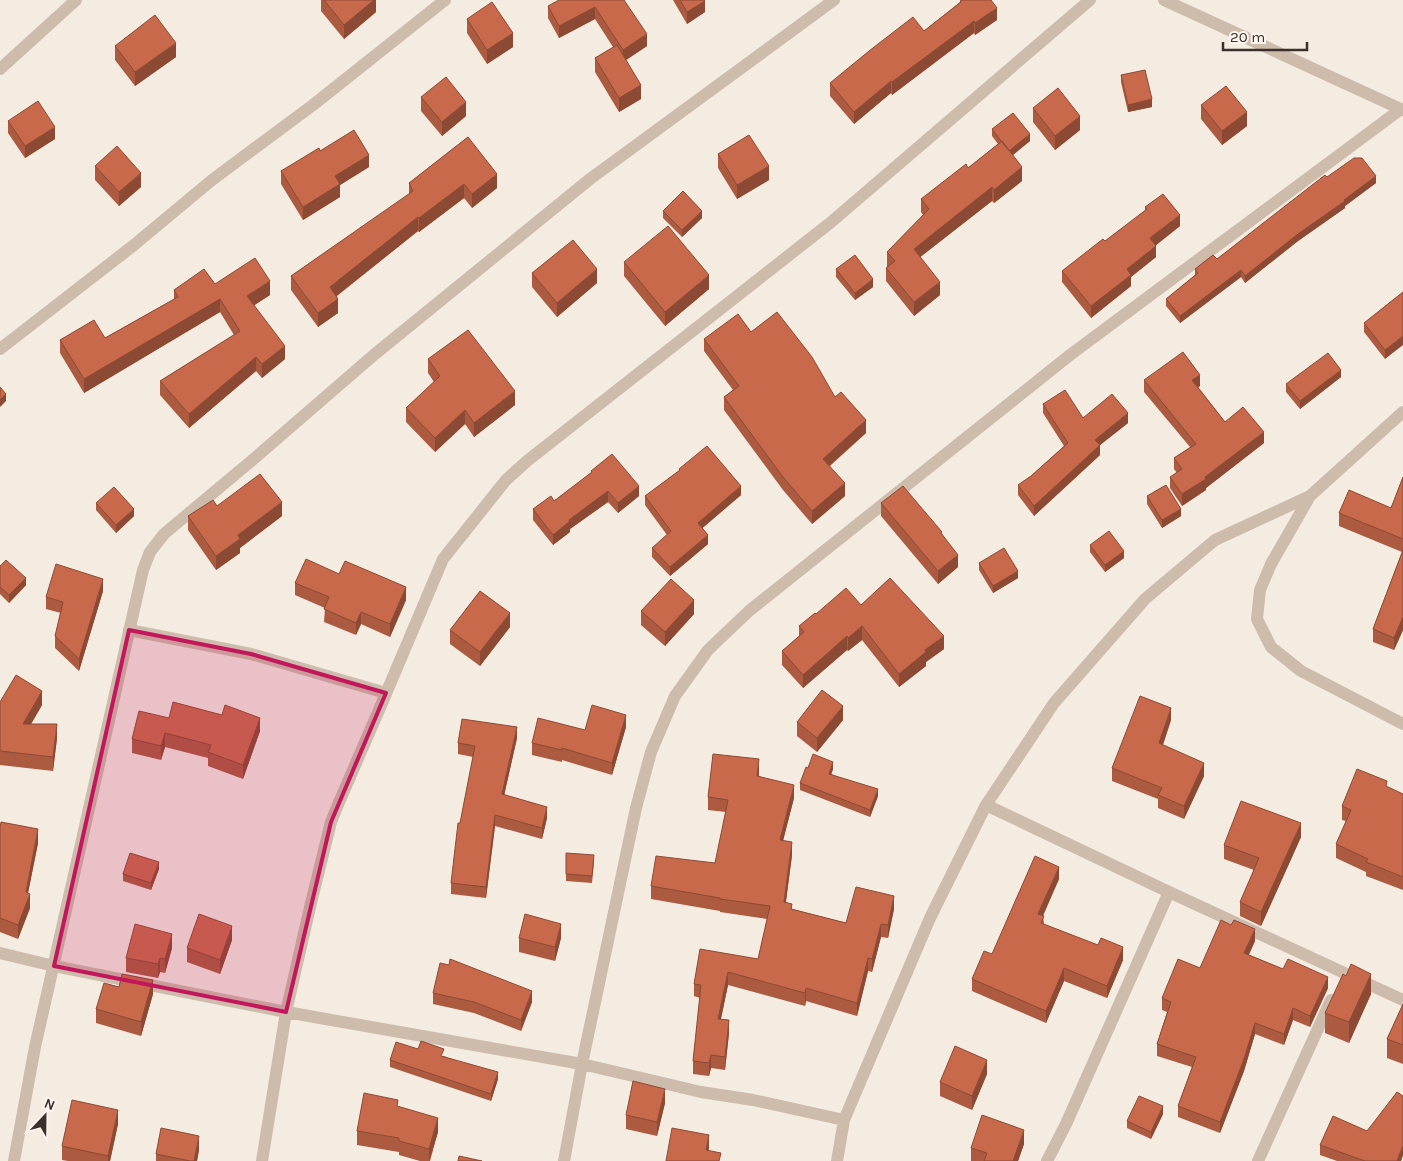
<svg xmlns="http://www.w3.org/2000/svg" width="1403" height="1161" font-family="Karla,sans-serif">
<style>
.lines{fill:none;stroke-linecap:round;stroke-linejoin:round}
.minor{stroke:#cdbbac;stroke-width:12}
.tertiary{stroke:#cdbbac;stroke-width:12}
.wall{fill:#ac5a40}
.shaded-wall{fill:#8c4a34}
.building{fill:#c8694b;stroke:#8c4a34}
.marked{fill:#c2185b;fill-opacity:0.2;stroke:#c2185b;stroke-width:4;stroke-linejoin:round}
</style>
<rect width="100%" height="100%" fill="#f4ebe1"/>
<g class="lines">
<path class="minor" d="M1164,0L1403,110
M0,349L134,245L212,180L313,105L445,0
M1310,496L1271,564L1260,590L1257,619L1271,647L1301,671L1403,724
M129,630L251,654L386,693
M986,805L1169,892L1403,1000
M0,953L54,966L286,1012L582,1064L701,1092L753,1100L844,1120
M14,1161L35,1047L143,570L150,552L164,534L256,457L375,354L590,179L834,0
M262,1161L286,1012L311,903L331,822L337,807L382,703L443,559L506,480L527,461L830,223L1090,0
M564,1161L582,1064L636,808L651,752L675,696L708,650L749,611L1070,355L1401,109
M837,1161L844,1120L930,918L986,805L1054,703L1145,599L1215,540L1310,496L1403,412
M1047,1161L1066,1124L1169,892
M1258,1161L1331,1000"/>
<path class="tertiary" d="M0,69L76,0"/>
</g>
<path class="wall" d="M321,0H376V12L344,39L321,11Z
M624,0L647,46L626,60L641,99L619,112L595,72V58L613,47L595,19L559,38L548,18V6Z
M673,0H704L705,12L687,24Z
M960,1L997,20L975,35L974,33L892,95L891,93L854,124L830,96V83L924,31L960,2Z
M467,19L513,47L487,64L467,33Z
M115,46L176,57L135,86L115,60Z
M1121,75L1152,107L1128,112L1121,82Z
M421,97L466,116L442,136L421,111Z
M1201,105L1247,126L1222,145L1201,119Z
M1033,108L1080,130L1055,150L1033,122Z
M8,121L55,139L25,158L8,133Z
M992,129L1030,141L1013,155L1022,181L994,203L992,201L920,257L940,295L914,316L886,281V268L887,267V252L923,215L921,212V199L968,168L998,144L992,136Z
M468,137L497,188L472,208L464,198L419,232L418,231L337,296L338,313L318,327L291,290V276L409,195V183Z
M320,151L369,167L340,185V197L303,220L281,184V171Z
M718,154L769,180L737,199L718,168Z
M95,166L141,187L119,206L95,180Z
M1327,177L1376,183L1345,206V208L1298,241L1245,283L1241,277L1180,323L1166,306V299L1195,275V269L1217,259Z
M1145,207L1180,226L1156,245V257L1131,277V286L1091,318L1062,282V271L1105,241L1145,211Z
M663,211L702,218L682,237L663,218Z
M624,262L709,289L665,326L624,276Z
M836,269L873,287L855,300L836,277Z
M532,273L597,283L557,317L532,287Z
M215,284L270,295L254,305L285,359L262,378L256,371L189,428L160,395V381L234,335L220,312L84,393L60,353V340L105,338L174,299V290Z
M1403,292L1385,359L1364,332V323Z
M751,332L835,397L866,433L830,466L845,496L812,524L783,490L724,410V397L733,390L704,351V339Z
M428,359L515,405L474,437L465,424L435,452L406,422V408L434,382L428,373Z
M1341,377L1300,409L1286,392V384Z
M1144,380L1200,386L1198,387L1225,422L1264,443L1206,488V490L1182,506L1170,488V477L1177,473L1174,469V458L1190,447L1144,392Z
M1043,404L1083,418L1128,423L1100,445V455L1034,516L1018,495V485L1031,476L1064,446L1043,413Z
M679,469L741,495L702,528L708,544L670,576L652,557V548L667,535L645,505V496L679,471Z
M591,471L639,496L618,513L608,502L570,529V532L553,545L533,520V509L554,501L591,473Z
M1403,477V630L1394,650L1373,642V629L1402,552L1339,526V513L1391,508Z
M1147,496L1181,516L1162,528L1147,504Z
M96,503L134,516L116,533L96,510Z
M881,503L942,534L958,567L938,584L881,516Z
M217,506L282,516L240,548V553L216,570L188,530V516Z
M1090,545L1124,558L1105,572L1090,552Z
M979,563L1018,578L993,593L979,570Z
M0,566L26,585L9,603L0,594Z
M339,574L406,600L390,637L361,624L356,635L324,622L325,608L295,595V583Z
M103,591L79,671L55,648V636L61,613L46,609V597Z
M861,605L944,649L926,662V666L899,687L862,640L848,651L847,650L803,688L782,665V651L799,636V626L816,614Z
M641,611L694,614L665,646L641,625Z
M510,627L480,666L450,644V630Z
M0,702L42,705L31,724L57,738L53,771L0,765Z
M169,718L260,731L243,779L208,766V758L165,747L161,760L132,753V739Z
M843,720L817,752L797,736V722Z
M1171,720L1163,745L1204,776L1184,819L1158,808V799L1112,781V768Z
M626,727L612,775L562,760V762L532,755V743L585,730Z
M517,738L504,795L547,818L542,839L495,826L486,898L451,894V883L473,757L458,754V743Z
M808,768L833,769L831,774L878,796L870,817L800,790V783Z
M759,772V776L794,798L783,840L792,855L786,902L792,909L846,923L894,909L888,938L881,937L872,972L868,971L857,1016L806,1001L805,1006L728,985L721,1019L729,1033L725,1070L711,1068L709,1076L693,1074V1061L700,998L694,996V984L758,959L767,919L720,912V911L651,899V886L715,863L726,812L708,810V797Z
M1387,787L1403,794V890L1366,876V872L1336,858V844L1346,821L1342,820V806Z
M0,827L38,843L28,893L30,908L18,939L0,932Z
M1301,837L1261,926L1240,916V902L1254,870L1224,859V845Z
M566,853L594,862L592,883L566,881Z
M159,869L151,890L123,881V874Z
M1059,879L1043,916L1044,924L1123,960L1107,998L1064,981L1046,1023L972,991V979L992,954Z
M519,938H561L555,961L519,952Z
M232,940L220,974L187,962V948Z
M1255,941L1249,955L1328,988L1310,1027L1293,1020L1284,1045L1255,1034L1244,1071L1220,1133L1178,1117V1106L1192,1067L1157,1056V1044L1167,1012L1162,1010V998L1200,968Z
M172,948L165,973L160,972L158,978L126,972V958Z
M1346,976L1371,994L1349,1043L1325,1033V1013Z
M119,987L153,994L141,1036L96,1023V1009Z
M433,993L532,1002L521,1031L474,1013L433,1004Z
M1403,1004V1064L1387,1058V1039Z
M444,1056L498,1079L491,1101L390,1067V1060Z
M987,1074L972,1110L940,1096V1082Z
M665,1103L657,1136L626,1129V1115Z
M398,1107L438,1132L430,1161H420L399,1155V1152L357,1145V1131Z
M1163,1114L1151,1139L1127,1128V1121Z
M118,1124L110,1161H68L62,1160V1146Z
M1367,1131L1403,1155L1401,1161H1337L1320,1155V1145Z
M1024,1144L1018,1161H971V1148Z
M199,1150L197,1161H156V1154Z"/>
<path class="shaded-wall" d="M374,0H376V12L344,39V25Z
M705,1V12L687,24V12Z
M595,7V19L559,38V26Z
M997,8V20L975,35V23Z
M974,21V33L892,95V82Z
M513,33V47L487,64V50Z
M647,34V46L623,62V50Z
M176,43V57L135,86V72Z
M891,81V93L854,124V112Z
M641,85V99L619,112V98Z
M1152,99V107L1128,112V105Z
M466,102V116L442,136V122Z
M1247,112V126L1222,145V131Z
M1080,116V130L1055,150V136Z
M55,127V139L25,158V146Z
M1030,134V141L1009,158V151Z
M369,155V167L340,185V197L303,220V207L335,176Z
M769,166V180L737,199V185Z
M1022,167V181L994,203V190Z
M141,173V187L119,206V192Z
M497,174V188L472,208V194Z
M1376,176V183L1345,206V208L1298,241L1245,283V276L1298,234Z
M464,184V198L419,232V218Z
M992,187V201L914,262V249Z
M702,211V218L682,237V230Z
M1180,215V226L1150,250V238Z
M418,217V231L330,301V287Z
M1156,246V257L1131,277V286L1091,318V306L1127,269Z
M597,269V283L557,317V303Z
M1241,270V277L1180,323V316Z
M709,275V289L665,326V312Z
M873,279V287L855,300V293Z
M270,281V295L247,310V296Z
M940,282V295L914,316V302Z
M220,299V312L84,393V379Z
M338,299V313L318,327V313Z
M1403,336V345L1385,359V350Z
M285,346V359L262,378V364Z
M256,357V371L189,428V414Z
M1341,370V377L1300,409V401Z
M1200,375V386L1192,391V380Z
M515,391V405L474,437V423Z
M6,394V401L0,407V400Z
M465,410V424L435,452V438Z
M1128,413V423L1095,449V440Z
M866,420V433L823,471V459Z
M1264,432V443L1206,488V490L1182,506V494Z
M1100,445V455L1034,516V506Z
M845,483V496L812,524V511Z
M639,486V496L618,513V503Z
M741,486V495L698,532V523Z
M608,491V502L570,529V532L553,545V535L569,520Z
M282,502V516L240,548V553L216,570V556L238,535Z
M134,509V516L116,533V525Z
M1181,509V516L1162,528V520Z
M708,535V544L670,576V567Z
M1124,551V558L1105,572V565Z
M958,555V567L938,584V571Z
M1018,571V578L993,593V586Z
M26,578V585L9,603V595Z
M103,579V591L79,671V659Z
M406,587V600L390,637V624Z
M694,600V614L665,646V632Z
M361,612V624L356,635V623Z
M510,613V627L480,666V652Z
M1403,617V630L1394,650V638Z
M862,626V640L848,651V638Z
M847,636V650L803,688V675Z
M944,636V649L926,662V666L899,687V674L925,650Z
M42,691V705L23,738V724Z
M843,706V720L817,752V738Z
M1171,708V720L1159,756V743Z
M626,715V727L612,775V763Z
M260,718V731L243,779V765Z
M57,724V738L53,771V757Z
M517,727V738L502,805V794Z
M165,733V747L161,760V746Z
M759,759V772L757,789V776Z
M833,762V769L829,781V774Z
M1204,763V776L1184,819V806Z
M794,785V798L780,853V840Z
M878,789V796L870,817V810Z
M547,807V818L542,839V828Z
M495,815V826L486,898V887Z
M1301,823V837L1261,926V912Z
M38,829V843L26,903L30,894V908L18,939V925L26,892Z
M792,842V855L784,915V902Z
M159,862V869L151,890V883Z
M1059,867V879L1038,926V914Z
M894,896V909L888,938V925Z
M561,924V938L555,961V947Z
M881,924V937L872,972V959Z
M232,926V940L220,974V960Z
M1255,929V941L1244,964V953Z
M172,934V948L165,973V959Z
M1123,947V960L1107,998V986Z
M160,958V972L158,978V964Z
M868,958V971L857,1016V1003Z
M1064,968V981L1046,1023V1011Z
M728,972V985L718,1032V1019Z
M1371,974V994L1349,1043V1022Z
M1328,977V988L1310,1027V1016Z
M153,980V994L141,1036V1022Z
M806,988V1001L805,1006V993Z
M532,991V1002L521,1031V1020Z
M1293,1008V1020L1284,1045V1034Z
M729,1020V1033L725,1070V1057Z
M1255,1023V1034L1244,1071L1220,1133V1122Z
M711,1055V1068L709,1076V1063Z
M987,1060V1074L972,1110V1096Z
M498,1072V1079L491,1101V1094Z
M665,1089V1103L657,1136V1122Z
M1163,1106V1114L1151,1139V1132Z
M118,1110V1124L110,1161H108V1156Z
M438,1118V1132L429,1161V1149Z
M1024,1130V1144L1018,1161H1013Z
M709,1135V1149L706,1161V1150Z
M199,1136V1150L197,1161H194Z
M1403,1145V1155L1401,1161H1397Z"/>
<path class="building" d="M324,0H374L344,25Z
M559,0H624L647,34L623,50L595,7L559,26L548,6Z
M680,0H704L705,1L687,12Z
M962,0H991L997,8L975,23L974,21L892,82L891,81L854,112L830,83L869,51L913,17L924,31L961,2L960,1Z
M492,2L513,33L487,50L467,19Z
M155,15L176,43L135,72L115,46Z
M617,45L641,85L619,98L595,58Z
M1145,70L1152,99L1128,105L1121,75Z
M446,77L466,102L442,122L421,97Z
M1226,86L1247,112L1222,131L1201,105Z
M1058,88L1080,116L1055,136L1033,108Z
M38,101L55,127L25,146L8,121Z
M1013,113L1030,134L1009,151L992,129Z
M354,130L369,155L335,176L340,184L303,207L281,171L319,148L320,151Z
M749,135L769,166L737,185L718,154Z
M468,137L497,174L472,194L464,184L419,218L418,217L330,287L338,299L318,313L291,276L413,191L409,183Z
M1002,141L1022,167L994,190L992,187L914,249L940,282L914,302L886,268L895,261L887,252L929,209L921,199L966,164L968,168Z
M117,146L141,173L119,192L95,166Z
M1354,158H1362L1376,176L1344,200L1345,201L1298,234L1245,276L1241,270L1180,316L1166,299L1198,273L1195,269L1213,255L1217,259L1325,175L1327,177Z
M683,191L702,211L682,230L663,211Z
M1163,194L1180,215L1150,238L1156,246L1127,269L1131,275L1091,306L1062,271L1103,239L1105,241L1147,209L1145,207Z
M668,226L709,275L665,312L624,262Z
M573,240L597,269L557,303L532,273Z
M855,255L873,279L855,293L836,269Z
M255,258L270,281L247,296L285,346L262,364L256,357L189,414L160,381L240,331L220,299L84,379L60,340L94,320L105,338L178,297L174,290L204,269L215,284Z
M1403,292V336L1385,350L1364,323Z
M777,312L812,357L835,397L841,392L866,420L823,459L845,483L812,511L783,477L724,397L739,386L704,339L738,314L751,332Z
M468,330L515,391L474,423L465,410L435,438L406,408L440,376L428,359Z
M1183,352L1200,375L1192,380L1225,422L1243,407L1264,432L1205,477L1206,479L1182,494L1170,477L1182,469L1174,458L1196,444L1144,380Z
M1328,353L1341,370L1300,401L1286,384Z
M0,387L6,394L0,400Z
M1065,390L1083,418L1112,394L1128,413L1095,440L1100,445L1034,506L1018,485L1031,476L1068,443L1043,404Z
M707,446L741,486L698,523L708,535L670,567L652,548L671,531L645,496L680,470L679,469Z
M612,454L639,486L618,503L608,491L569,520L570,521L553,535L533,509L551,496L554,501L592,472L591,471Z
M260,474L282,502L238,535L240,539L216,556L188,516L213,500L217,506Z
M1403,477V539L1339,513L1349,490L1391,508Z
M1166,485L1181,509L1162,520L1147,496Z
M903,486L942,532L941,533L958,555L938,571L881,503Z
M114,487L134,509L116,525L96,503Z
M1109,531L1124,551L1105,565L1090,545Z
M1004,548L1018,571L993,586L979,563Z
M1403,550V617L1394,638L1373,629Z
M306,559L339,574L345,561L406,587L390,624L361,612L356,623L324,609L329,597L295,583Z
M6,560L26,578L9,595L0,587V566Z
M56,564L103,579L79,659L55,636L63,602L46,597Z
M890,578L944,636L925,650L926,652L899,674L862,626L848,638L847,636L803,675L782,651L804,632L799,626L815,613L816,614L846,588L861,605Z
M671,579L694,600L665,632L641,611Z
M480,591L510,613L480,652L450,630Z
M16,675L42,691L23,724H57L53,757L0,751V702Z
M822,690L843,706L817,738L797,722Z
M1140,696L1171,708L1159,743L1204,763L1184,806L1158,795L1162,788L1112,768Z
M173,702L222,715L225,705L260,718L243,765L208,752L211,745L165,733L161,746L132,739L139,711L169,718Z
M592,705L626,715L612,763L562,748V750L532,743L538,718L585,730Z
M462,719L517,727L502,794L547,807L542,828L495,815L486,887L451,883L458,823H460L475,746L458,743Z
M713,754L759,759L757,776L794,785L780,840L792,842L784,902L792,904L791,909L846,923L856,887L894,896L888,925L881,924L872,959L868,958L857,1003L806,988L805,993L728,972L718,1019L729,1020L725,1057L711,1055L709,1063L693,1061L701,985L694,984L700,949L758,959L770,906L720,899V898L651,886L656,856L715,863L728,800L708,797Z
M813,754L833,762L829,774L878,789L870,810L800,783L806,767L808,768Z
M1357,769L1387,781L1386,786L1403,794V877L1366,862L1368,859L1336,844L1351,810L1342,806Z
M1241,801L1301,823L1261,912L1240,902L1259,858L1224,845Z
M1,822L38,829L26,892L30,894L18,925L0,918V827Z
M130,853L159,862L151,883L123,874Z
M566,853L594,855L592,876L566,874Z
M1035,856L1059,867L1038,914L1044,916L1041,923L1098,945L1101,938L1123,947L1107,986L1064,968L1046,1011L972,979L984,951L992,954Z
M199,914L232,926L220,960L187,948Z
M525,914L561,924L555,947L519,938Z
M1221,920L1231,925L1234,920L1255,929L1244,953L1283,969L1288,959L1328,977L1310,1016L1293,1008L1284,1034L1255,1023L1244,1059L1220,1122L1178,1106L1196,1057L1157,1044L1171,1002L1162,998L1178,959L1200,968Z
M135,924L172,934L165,959L160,958L158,964L126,958Z
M450,959L532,991L521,1020L474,1002L433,993L440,963L449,965Z
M1351,964L1371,974L1349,1022L1325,1013L1343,974L1346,976Z
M122,974L153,980L141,1022L96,1009L104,983L119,987Z
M1403,1004V1045L1387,1039Z
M421,1041L444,1049L441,1056L498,1072L491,1094L390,1060L396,1042L418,1049Z
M955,1046L987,1060L972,1096L940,1082Z
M633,1081L665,1089L657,1122L626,1115Z
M1397,1092L1403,1096V1145L1397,1161H1365L1320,1145L1333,1116L1367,1131Z
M364,1093L398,1100L397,1106L438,1118L429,1149L399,1141V1138L357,1131Z
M1139,1096L1163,1106L1151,1132L1127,1121Z
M72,1100L118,1110L108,1156L62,1146Z
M982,1115L1024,1130L1013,1161H984L987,1153L971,1148Z
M161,1128L199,1136L194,1161H190L156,1154Z
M672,1128L709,1135L706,1150L721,1153L719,1161H666Z
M459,1156L482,1161H458Z"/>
<path class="marked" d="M129,630L251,654L386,693L331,822L286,1012L54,966Z"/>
<g transform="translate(45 1116) rotate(22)" stroke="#fbf5ee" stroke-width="4" paint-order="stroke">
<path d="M0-4L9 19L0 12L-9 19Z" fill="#3b302b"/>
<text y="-8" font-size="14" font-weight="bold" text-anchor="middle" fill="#3b302b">N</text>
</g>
<path d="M1223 42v8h84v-8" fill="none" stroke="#3b302b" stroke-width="2.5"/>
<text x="1230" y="42" font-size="15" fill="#3b302b" stroke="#fbf5ee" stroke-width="4" paint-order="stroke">20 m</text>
</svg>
